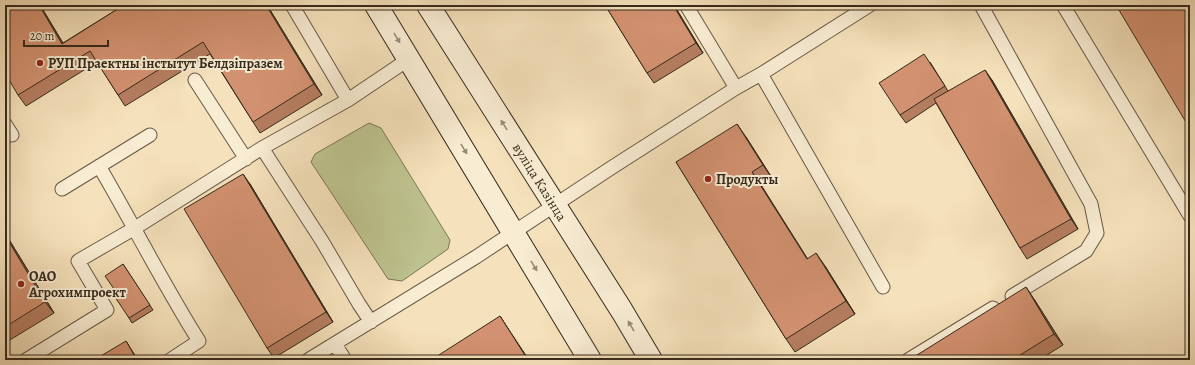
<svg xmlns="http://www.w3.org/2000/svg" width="1195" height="365" font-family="Alegreya,serif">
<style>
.green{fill:#bdc28e;stroke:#797655}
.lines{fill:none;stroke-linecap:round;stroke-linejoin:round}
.service-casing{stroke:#655844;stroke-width:15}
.secondary-casing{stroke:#352a1c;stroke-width:24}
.service{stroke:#f8ecd3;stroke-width:13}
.secondary{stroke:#f8ecd3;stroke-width:22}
.wall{fill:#b57d60;stroke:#352a1c}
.shaded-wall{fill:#93664e;stroke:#352a1c}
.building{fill:#d29170;stroke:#352a1c}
.oneway{fill:#968b78}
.poi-dot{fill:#8f2418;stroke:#f8ecd3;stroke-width:1.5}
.labels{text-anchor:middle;stroke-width:4;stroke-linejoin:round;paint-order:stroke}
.poi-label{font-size:14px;font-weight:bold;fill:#352a1c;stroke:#f8ecd3;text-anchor:start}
.street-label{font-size:14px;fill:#352a1c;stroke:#f8ecd3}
</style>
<rect width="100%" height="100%" fill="#f5e1bb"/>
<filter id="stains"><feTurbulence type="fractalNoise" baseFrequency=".005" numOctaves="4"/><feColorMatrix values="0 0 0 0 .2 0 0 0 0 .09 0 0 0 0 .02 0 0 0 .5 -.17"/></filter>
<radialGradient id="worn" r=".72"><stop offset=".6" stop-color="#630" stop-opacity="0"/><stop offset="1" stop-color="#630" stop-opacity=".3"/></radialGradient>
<path class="green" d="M369,123L381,128L450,240L448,249L402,281L388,279L311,162L315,154Z"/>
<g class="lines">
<defs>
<path id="service" d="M292,5L348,100
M686,5L736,88
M981,5L1091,204L1097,233L1086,251L1012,296
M1063,5L1190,216
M761,74L883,287
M195,80L246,159
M5,124L12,135
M262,148L322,241L359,304L371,322
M99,166C133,224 163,284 199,341L170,360
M62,189L150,135
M335,344L345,360
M26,360L107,310L78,261L135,228L262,148L348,100L409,59
M308,360L476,257L611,168L736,88L761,74L870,5
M908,360L993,308"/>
<path id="secondary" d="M376,5L590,360
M428,5L622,311L651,360"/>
</defs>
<use href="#service" class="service-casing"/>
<use href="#secondary" class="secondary-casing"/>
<use href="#service" class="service"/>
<use href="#secondary" class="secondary"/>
</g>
<path class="wall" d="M40,5L63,43L124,5H267L322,95L260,133L253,122L210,54L125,106L97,62L26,106L18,95Z
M605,5H674L703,53L654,83L647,73Z
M930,62L948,91L992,80L1078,229L1027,259L1020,248L936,103L906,123L900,115Z
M746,137L772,178L761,185L807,259L825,266L855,314L795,352L786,339L676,162Z
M250,184L333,322L274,358L267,348Z
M5,233L54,313L5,343Z
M123,264L153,310L132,323L129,318L114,289Z
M1034,299L1063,345L1039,360H909Z"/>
<path class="shaded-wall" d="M39,5H40L70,55L62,44Z
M266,5H267L322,95L314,84Z
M673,5H674L703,53L696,43Z
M1184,5H1185L1190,14V16Z
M985,70L992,80L1078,229L1071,219Z
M737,124L746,137L772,178L763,165Z
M752,172L761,185L816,272L807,259Z
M243,174L250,184L333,322L326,312Z
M5,233L54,313L45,302L5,235Z
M816,253L825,266L855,314L846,301Z
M1026,287L1034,299L1063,345L1054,334Z
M500,316L505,324L529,360H528Z
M126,341L131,349L138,360H137Z"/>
<path class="building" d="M5,5H39L62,44L124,5H266L314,84L253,122L203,42L118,95L90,51L18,95L5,73Z
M605,5H673L696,43L647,73Z
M1116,5H1184L1190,16V129Z
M924,54L945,86L900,115L879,83Z
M985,70L1071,219L1020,248L934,99Z
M737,124L763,165L752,172L807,259L816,253L846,301L786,339L676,162Z
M243,174L326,312L267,348L184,209Z
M5,235L45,302L5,327Z
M123,264L150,305L129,318L111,291L114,289L105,276Z
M1026,287L1054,334L1012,360H909Z
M500,316L528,360H431Z
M126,341L137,360H94Z"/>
<defs><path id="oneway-solid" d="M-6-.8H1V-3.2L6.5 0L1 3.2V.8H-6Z"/></defs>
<g class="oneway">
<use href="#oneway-solid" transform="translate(397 38) rotate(59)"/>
<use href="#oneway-solid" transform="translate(504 125) rotate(-122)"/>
<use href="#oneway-solid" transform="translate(464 149) rotate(59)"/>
<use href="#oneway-solid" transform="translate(534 266) rotate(59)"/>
<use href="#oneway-solid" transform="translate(631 326) rotate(-120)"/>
</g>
<g class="poi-dot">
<circle cx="40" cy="63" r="4"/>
<circle cx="708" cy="179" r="4"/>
<circle cx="21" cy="284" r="4"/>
</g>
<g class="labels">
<g class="poi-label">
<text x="48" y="68">РУП Праектны інстытут Белдзіпразем</text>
<text x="716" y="184">Продукты</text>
<text x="29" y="281">ОАО<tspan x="29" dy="16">Агрохимпроект</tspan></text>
</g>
<g class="street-label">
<text transform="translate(540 182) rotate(58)" y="5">вуліца Казінца</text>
</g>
</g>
<rect width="1195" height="365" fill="none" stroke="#f5e1bb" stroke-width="20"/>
<rect x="6" y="6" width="1183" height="353" fill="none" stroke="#352a1c" stroke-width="2"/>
<rect x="10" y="10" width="1175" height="345" fill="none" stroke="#352a1c"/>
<path d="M24 40v6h84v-6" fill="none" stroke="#352a1c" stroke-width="2"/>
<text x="30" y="40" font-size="12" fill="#352a1c" stroke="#f8ecd3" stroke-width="3" paint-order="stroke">20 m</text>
<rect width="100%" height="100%" filter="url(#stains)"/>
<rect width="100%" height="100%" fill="url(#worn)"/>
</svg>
